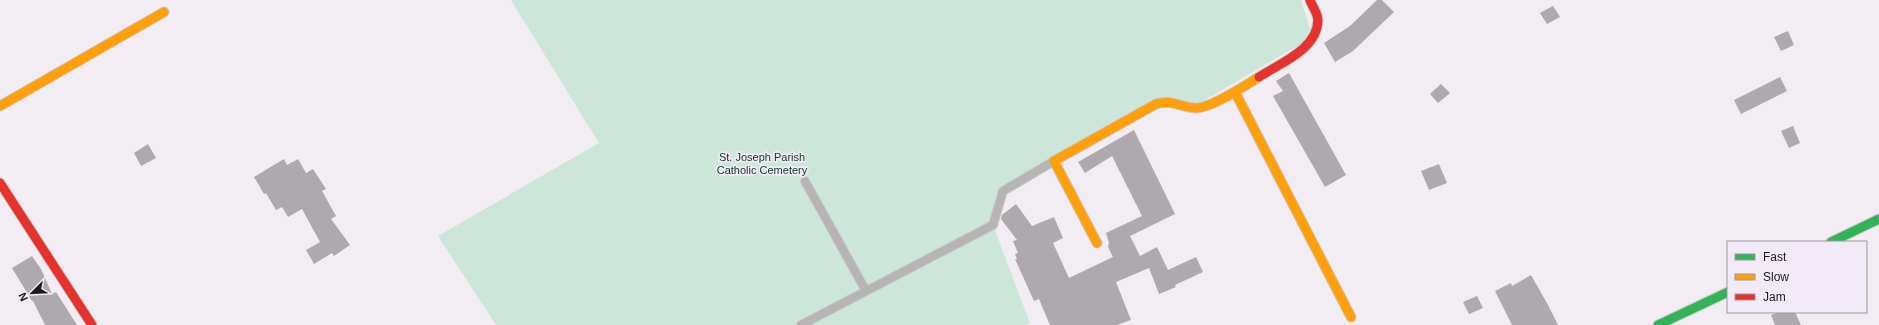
<svg xmlns="http://www.w3.org/2000/svg" width="1879" height="325" font-family="Arial,sans-serif">
<style>
.green{fill:#cce6da}
.building{fill:#aea9ac}
.lines{fill:none;stroke-linecap:round;stroke-linejoin:round}
.lane-casing{stroke:#cbc8cc;stroke-width:10}
.fast-casing{stroke:#cbc8cc;stroke-width:11}
.slow-casing{stroke:#cbc8cc;stroke-width:11}
.jam-casing{stroke:#cbc8cc;stroke-width:11}
.lane{stroke:#b7b4b6;stroke-width:8}
.fast{stroke:#30b455;stroke-width:9}
.slow{stroke:#ff9f0a;stroke-width:9}
.jam{stroke:#e5322d;stroke-width:9}
.labels{text-anchor:middle;stroke-width:3.5;stroke-linejoin:round;paint-order:stroke}
.park-label{font-size:11px;fill:#093b28;stroke:#f2eaf6}
</style>
<rect width="100%" height="100%" fill="#f1edf3"/>
<path class="green" d="M511,0H1301L1310,29L1304,42L1198,104L1170,97L1002,187L993,225L1030,323L1026,325H496L438,236L599,143Z"/>
<path class="building" d="M1377,0H1382L1394,12L1353,51L1335,62L1324,43L1350,26Z
M1553,6L1560,17L1547,24L1540,13Z
M1788,31L1794,45L1781,51L1774,37Z
M1289,73L1346,175L1325,187L1273,96L1283,91L1276,81Z
M1780,77L1787,91L1741,114L1734,100Z
M1441,84L1450,93L1438,103L1430,94Z
M1793,126L1800,143L1789,148L1781,131Z
M1134,130L1175,214L1130,236L1140,256L1157,247L1168,270L1196,257L1203,272L1175,285L1176,287L1159,294L1149,268L1116,282L1131,320L1117,325H1050L1039,299L1034,301L1015,259H1017L1015,254L1018,253L1013,241L1017,240L1001,219L1002,215L1016,204L1032,226L1054,217L1063,238L1053,243L1069,278L1113,257L1108,247L1109,243L1106,233L1142,216L1112,156L1085,173L1078,162Z
M148,144L156,158L141,166L134,153Z
M284,159L287,165L298,159L306,173L313,169L326,189L322,191L336,216L331,219L350,245L334,256L332,253L314,264L306,250L320,242L302,209L288,217L282,207L276,210L266,193L264,194L254,177Z
M1439,164L1447,183L1429,190L1421,171Z
M32,256L41,269L52,294L56,292L77,325H45L33,301H32L12,268Z
M1531,275L1548,305L1558,325H1512L1495,291L1511,283L1512,286Z
M1477,296L1483,308L1469,314L1463,302Z
M1780,312H1795L1801,325H1775L1771,315Z"/>
<g class="lines">
<defs>
<path id="lane" d="M805,181L866,291
M801,325L993,225L1003,191L1054,161"/>
<path id="fast" d="M1831,242L1879,219
M1658,325L1728,292"/>
<path id="slow" d="M1235,92L1351,317
M0,106L164,12
M1097,243L1054,161L1156,104C1171,99 1180,107 1195,108C1210,109 1246,85 1259,77"/>
<path id="jam" d="M1259,77C1280,63 1317,50 1318,20C1318,14 1312,6 1310,0
M0,183L92,325"/>
</defs>
<use href="#lane" class="lane-casing"/>
<use href="#fast" class="fast-casing"/>
<use href="#slow" class="slow-casing"/>
<use href="#jam" class="jam-casing"/>
<use href="#lane" class="lane"/>
<use href="#fast" class="fast"/>
<use href="#slow" class="slow"/>
<use href="#jam" class="jam"/>
</g>
<g class="labels">
<g class="park-label">
<text x="762" y="161">St. Joseph Parish<tspan x="762" dy="13">Catholic Cemetery</tspan></text>
</g>
</g>
<rect x="1727" y="241" width="140" height="72" fill="#f2eaf6" stroke="#9d97a0"/>
<rect x="1735" y="254" width="20" height="6" fill="#30b455" stroke="#9d97a0"/>
<text x="1763" y="261" font-size="12" fill="#1d1a1e">Fast</text>
<rect x="1735" y="274" width="20" height="6" fill="#ff9f0a" stroke="#9d97a0"/>
<text x="1763" y="281" font-size="12" fill="#1d1a1e">Slow</text>
<rect x="1735" y="294" width="20" height="6" fill="#e5322d" stroke="#9d97a0"/>
<text x="1763" y="301" font-size="12" fill="#1d1a1e">Jam</text>
<g transform="translate(32 293) rotate(246)" stroke="#f2eaf6" stroke-width="3" paint-order="stroke">
<path d="M0-3L7 15L0 10L-7 15Z" fill="#1d1a1e"/>
<text y="-6" font-size="11" font-weight="bold" text-anchor="middle" fill="#1d1a1e">N</text>
</g>
</svg>
